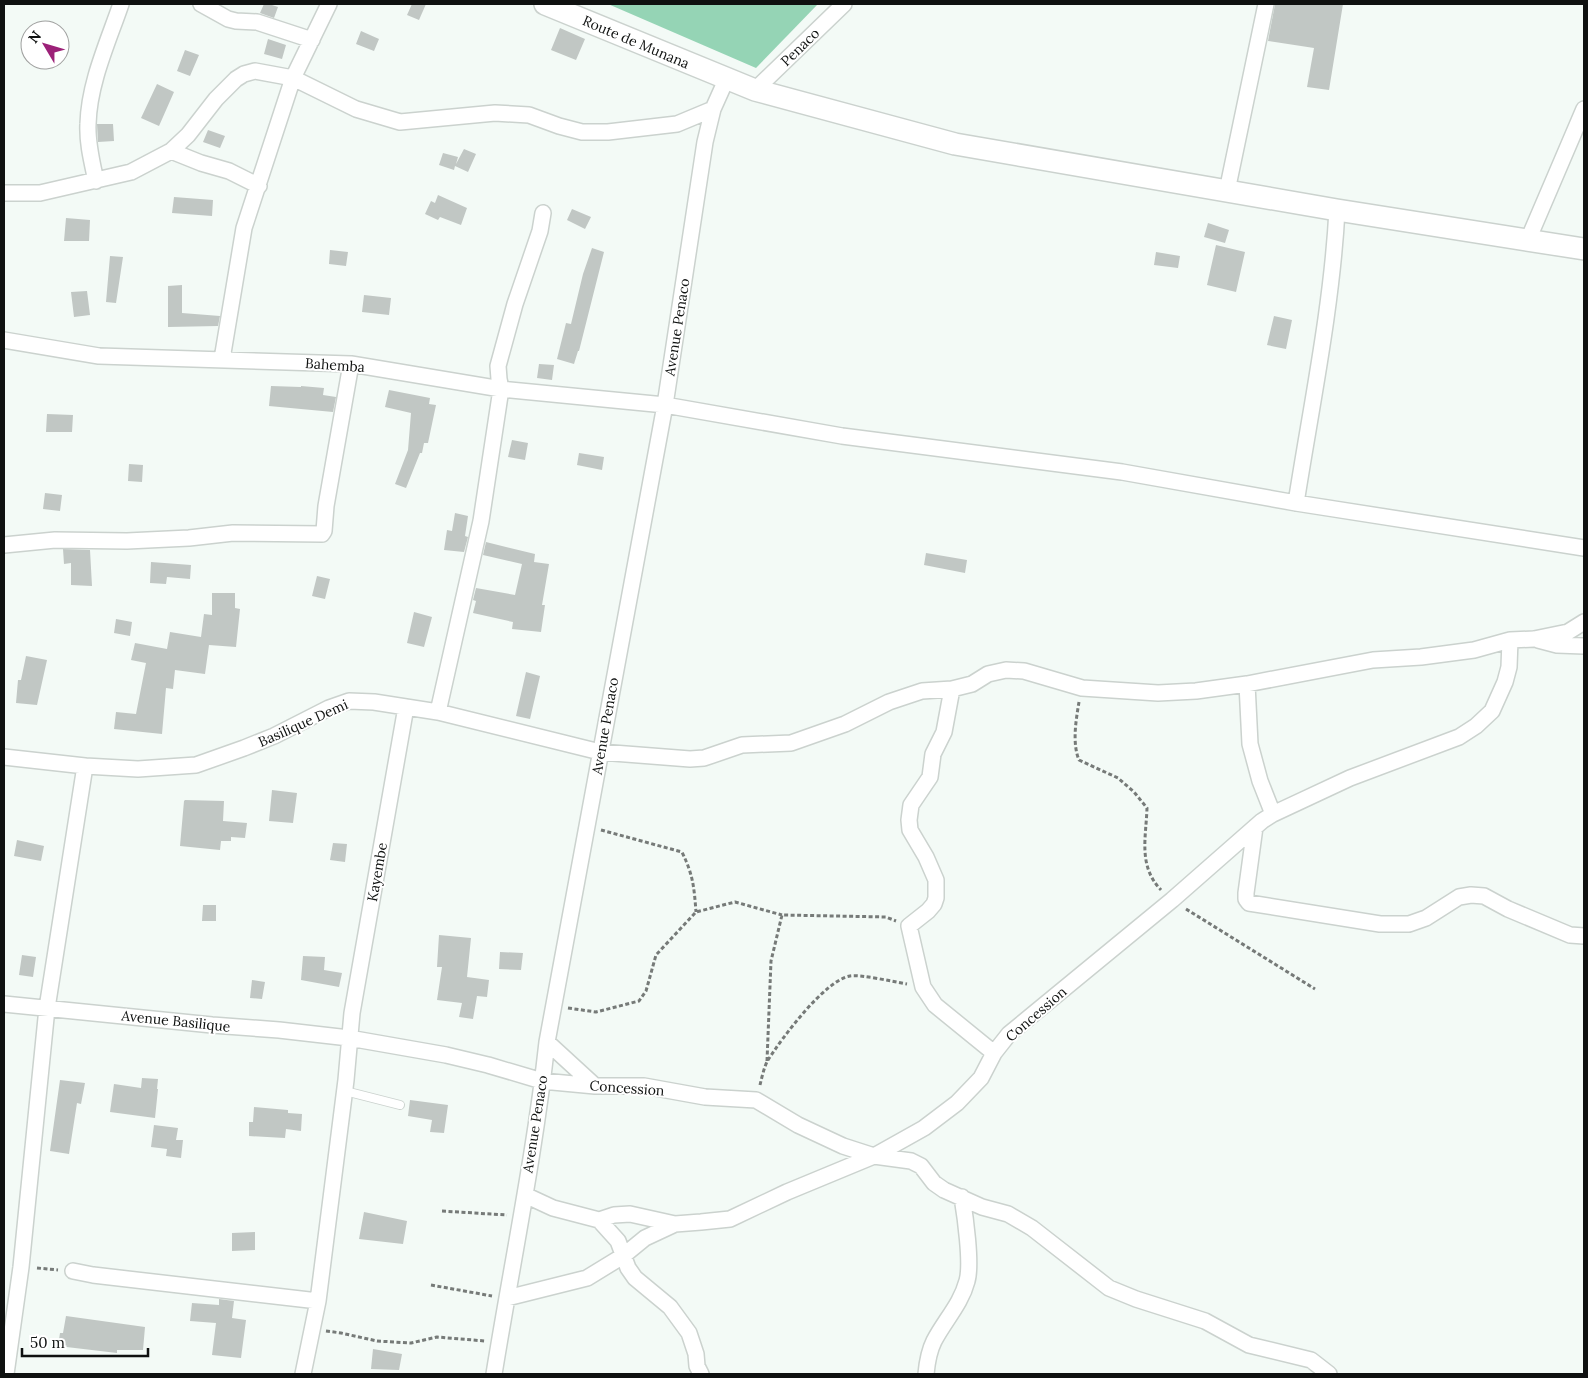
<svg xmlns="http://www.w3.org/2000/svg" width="1588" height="1378" font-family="Lora,serif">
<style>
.green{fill:#95d4b5}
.building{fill:#c1c7c4}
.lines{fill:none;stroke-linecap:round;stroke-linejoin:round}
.service-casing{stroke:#cbd2ce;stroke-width:10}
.minor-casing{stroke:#cbd2ce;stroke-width:18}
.secondary-casing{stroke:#cbd2ce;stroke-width:24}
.path{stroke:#767a78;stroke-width:3;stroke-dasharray:4 2.5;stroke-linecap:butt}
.service{stroke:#fff;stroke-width:8}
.minor{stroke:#fff;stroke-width:15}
.secondary{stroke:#fff;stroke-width:21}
.labels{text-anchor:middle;stroke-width:4;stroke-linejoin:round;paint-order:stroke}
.street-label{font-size:14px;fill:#0f1110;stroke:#fff}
</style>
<rect width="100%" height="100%" fill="#f3faf6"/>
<path class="green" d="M608,4H818L756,68Z"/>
<path class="building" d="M264,4H269L278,7L274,18L260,13Z
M412,4H426L419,20L407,15Z
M1275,4H1343L1329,90L1307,87L1314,48L1268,41Z
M560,28L585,39L576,60L551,50Z
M361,31L379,39L374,51L356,44Z
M268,39L286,45L282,59L264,54Z
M185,50L199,55L190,76L177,71Z
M157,84L174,92L159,126L141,118Z
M97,124H113L114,141L98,142Z
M208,130L225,136L220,148L203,142Z
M464,149L476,154L468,172L455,166L454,170L439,165L443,153L458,157L456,164Z
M438,195L467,208L461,225L440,217L438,220L425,214L431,201L435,203Z
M174,197L213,200L212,216L172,213Z
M572,209L591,217L585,229L567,220Z
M66,218L90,220L89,241H64Z
M1208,223L1229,230L1225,243L1204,237Z
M1216,245L1245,252L1236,292L1207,285Z
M592,248L604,252L579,351H578L574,364L557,359L566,323L571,324L583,274Z
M330,250L348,252L346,266L329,264Z
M1156,252L1180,256L1178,268L1154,265Z
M110,256L123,257L116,303L106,302Z
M182,285V313L220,316L218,326L168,327V286Z
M87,291L90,315L74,317L71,292Z
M364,295L391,298L389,315L362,312Z
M1274,316L1292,320L1286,349L1267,345Z
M539,364L554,365L552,380L537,378Z
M271,386L301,387V386L324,388L323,395L336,397L333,412L269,406Z
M389,390L430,398L429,404L436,405L428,443H424L422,453H420L406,488L395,484L408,450L411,413L385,407Z
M47,414L73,415L72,432H46Z
M512,440L528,443L525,460L508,457Z
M579,453L604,457L602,470L577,465Z
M129,464L143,465L142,482L128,481Z
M45,493L62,495L60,511L43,509Z
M455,513L468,516L465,536L468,537L464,552L444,550L447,530L452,531Z
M486,542L535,554L534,562L549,564L542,605H545L541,632L512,629L513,622L473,613L476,601L473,600L476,588L515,595L522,564L483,555Z
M63,549L90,550L92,586L71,585V563L64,564Z
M926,553L967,560L965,573L924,565Z
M151,562L191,565L190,579L167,577L166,584L150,583Z
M317,576L330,579L325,599L312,596Z
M212,593H235V608L240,609L236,647L209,645L205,674L175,670L173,689L166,688L162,734L114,729L116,712L136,714L146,663L131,660L135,643L167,649L170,632L201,637L204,614L212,615Z
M414,612L432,617L424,647L407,643Z
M116,619L132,622L130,636L114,633Z
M26,656L47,660L37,705L16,703L18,680H21Z
M526,672L540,676L530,719L516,716Z
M272,790L297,793L293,823L269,821Z
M185,800L224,801L223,821L247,823L245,838L231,837V841H221L220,850L180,846L184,801Z
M17,840L44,846L41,861L14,856Z
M333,843L347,844L345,862L330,860Z
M203,905H216V921H202Z
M439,935L471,938L467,977L489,980L487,997L477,996L473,1019L459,1017L462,1003L437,1000L442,967H437Z
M500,952L523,953L521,970L499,969Z
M22,955L36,957L33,977L19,975Z
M303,956L325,957L324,970L342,973L339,987L301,980Z
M252,980L265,982L262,999L250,998Z
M142,1078L158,1079L157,1089H158L155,1118L110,1112L114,1084L141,1088Z
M60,1080L85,1083L81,1104L77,1103L69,1154L50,1151Z
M410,1100L448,1105L444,1133L430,1132L432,1120L408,1116Z
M254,1107L288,1110V1113L302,1114L301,1131L286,1129L285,1138L249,1136V1122H253Z
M154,1125L178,1128L176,1140H183L181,1158L166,1156L167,1149L151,1147Z
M364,1212L407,1221L403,1244L359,1239Z
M255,1232V1250L232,1251V1233Z
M219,1299L234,1301L232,1318L246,1320L241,1358L212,1355L216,1323L190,1321L192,1303L219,1305Z
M66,1316L145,1327L143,1350H117V1353L58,1346L60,1333H63Z
M373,1349L402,1354L399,1370L371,1369Z"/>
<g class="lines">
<defs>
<path id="service" d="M345,1091L400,1105"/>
<path id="minor" d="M201,4L228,19L236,21L257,22L312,40
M755,90L844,4
M171,151L201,163L229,171L259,186
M96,181C92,162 87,143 88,124C89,83 108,42 121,4
M1227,191L1266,4
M4,193H40L131,172L171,151L188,135L216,99L236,79L244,74L255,71L293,78L356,109L400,122L495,113L529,115L559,126L582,132H608L677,124L713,109
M1528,240L1584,109
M4,340L99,356L351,364L501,389L665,405L842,436L1122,472L1296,503L1584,548
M222,359L244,228L293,78L329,4
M1296,503C1311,407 1332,307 1337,210
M4,545L55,540L127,541L189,538L233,533L322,534L324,531L326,506L351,364
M1538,640L1557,645L1584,646
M952,689L944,732L933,754L930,777L911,805L909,820L910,830L926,857L936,880V898L934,904L928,911L909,926L923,987L935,1005L994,1053
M438,712L481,521L501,389L499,379L498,366L515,304L540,231L543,213
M4,757L85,766L138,769L196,765L244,748L274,736L329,708L349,701L374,702L438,712L600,752L690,759L704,758L742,745L791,743L845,724L889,702L922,691L952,689L972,684L988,674L1006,670L1024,671L1082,688L1158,693L1196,691L1247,684L1373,660L1421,657L1474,650L1510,640L1534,639L1568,632L1584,622
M1273,814L1350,778L1459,737L1476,726L1492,711L1505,682L1509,667L1510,640
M1255,827L1246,893V899L1249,903L1380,924H1409L1426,918L1459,897L1471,895L1484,896L1508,909L1570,935L1584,936
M4,1004L212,1025L279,1030L349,1038L446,1055L488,1065L542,1081L595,1086H644L705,1097L756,1100L798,1125L843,1146L874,1156L924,1128L957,1103L981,1078L994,1053L1009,1034L1172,900L1262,821L1273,814L1260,781L1250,744L1247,684
M547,1042L595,1086
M525,1195L553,1208L599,1220L614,1215L630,1214L675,1224L701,1222L730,1219L787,1192L874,1156L911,1161L921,1166L934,1183L944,1190L982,1207L1008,1214L1032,1228L1109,1288L1136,1299L1205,1321L1249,1345L1311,1360L1329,1374
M599,1220L618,1241L628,1268L635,1278L670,1307L689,1333L696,1354L697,1366L701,1374
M73,1271L93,1275L318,1301
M507,1298L587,1278L623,1256L645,1238L675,1224
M6,1374L21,1267L47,1008L85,766
M303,1374L318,1301L346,1080L352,1013L406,707
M494,1374C512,1263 535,1153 547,1042L665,405L705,142L713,109L726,80
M926,1374C927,1363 929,1351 934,1341C945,1320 961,1304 967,1281C972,1264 965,1215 962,1197"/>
<path id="secondary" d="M545,4L755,90L955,144L1337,210L1584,249"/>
</defs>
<use href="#service" class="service-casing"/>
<use href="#minor" class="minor-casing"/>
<use href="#secondary" class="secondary-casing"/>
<path class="path" d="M1079,702C1076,720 1072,743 1079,760L1118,778L1134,792L1147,808C1146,838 1138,866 1161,890
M601,830L682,852C693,875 694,886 696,912
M1186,909L1315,989
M568,1008L596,1012L639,1001L646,991L656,955L696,912L735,902L782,915
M767,1061L771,961L782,915L886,917L896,921
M760,1085C762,1077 764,1067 768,1060C782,1038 825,980 850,976C861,974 894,982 907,984
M442,1211L507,1215
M37,1268L58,1270
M431,1285L492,1296
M326,1331L341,1333L377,1341L411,1343L437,1337L485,1341"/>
<use href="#service" class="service"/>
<use href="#minor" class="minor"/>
<use href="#secondary" class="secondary"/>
</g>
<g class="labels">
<g class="street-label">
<text transform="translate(636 42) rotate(23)" y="5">Route de Munana</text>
<text transform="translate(800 47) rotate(-44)" y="5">Penaco</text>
<text transform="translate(677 327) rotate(-81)" y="5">Avenue Penaco</text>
<text transform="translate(335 365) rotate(4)" y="5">Bahemba</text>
<text transform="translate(303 723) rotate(-24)" y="5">Basilique Demi</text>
<text transform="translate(605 726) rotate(-80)" y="5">Avenue Penaco</text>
<text transform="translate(377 872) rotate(-80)" y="5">Kayembe</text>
<text transform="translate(1036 1014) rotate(-41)" y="5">Concession</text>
<text transform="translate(176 1021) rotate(6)" y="5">Avenue Basilique</text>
<text transform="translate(627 1088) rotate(4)" y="5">Concession</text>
<text transform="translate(535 1124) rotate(-81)" y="5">Avenue Penaco</text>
</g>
</g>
<rect width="1588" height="1378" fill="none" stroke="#0f1110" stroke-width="10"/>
<g transform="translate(45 45) rotate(308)"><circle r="24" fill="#ffffff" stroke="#9fa09f"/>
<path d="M0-4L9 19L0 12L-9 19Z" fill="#9c2178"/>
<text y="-8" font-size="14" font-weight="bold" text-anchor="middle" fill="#0f1110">N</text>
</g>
<path d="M22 1348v8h126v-8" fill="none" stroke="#0f1110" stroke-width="2.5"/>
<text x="30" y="1348" font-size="15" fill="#0f1110" stroke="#ffffff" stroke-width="4" paint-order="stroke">50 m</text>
</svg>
